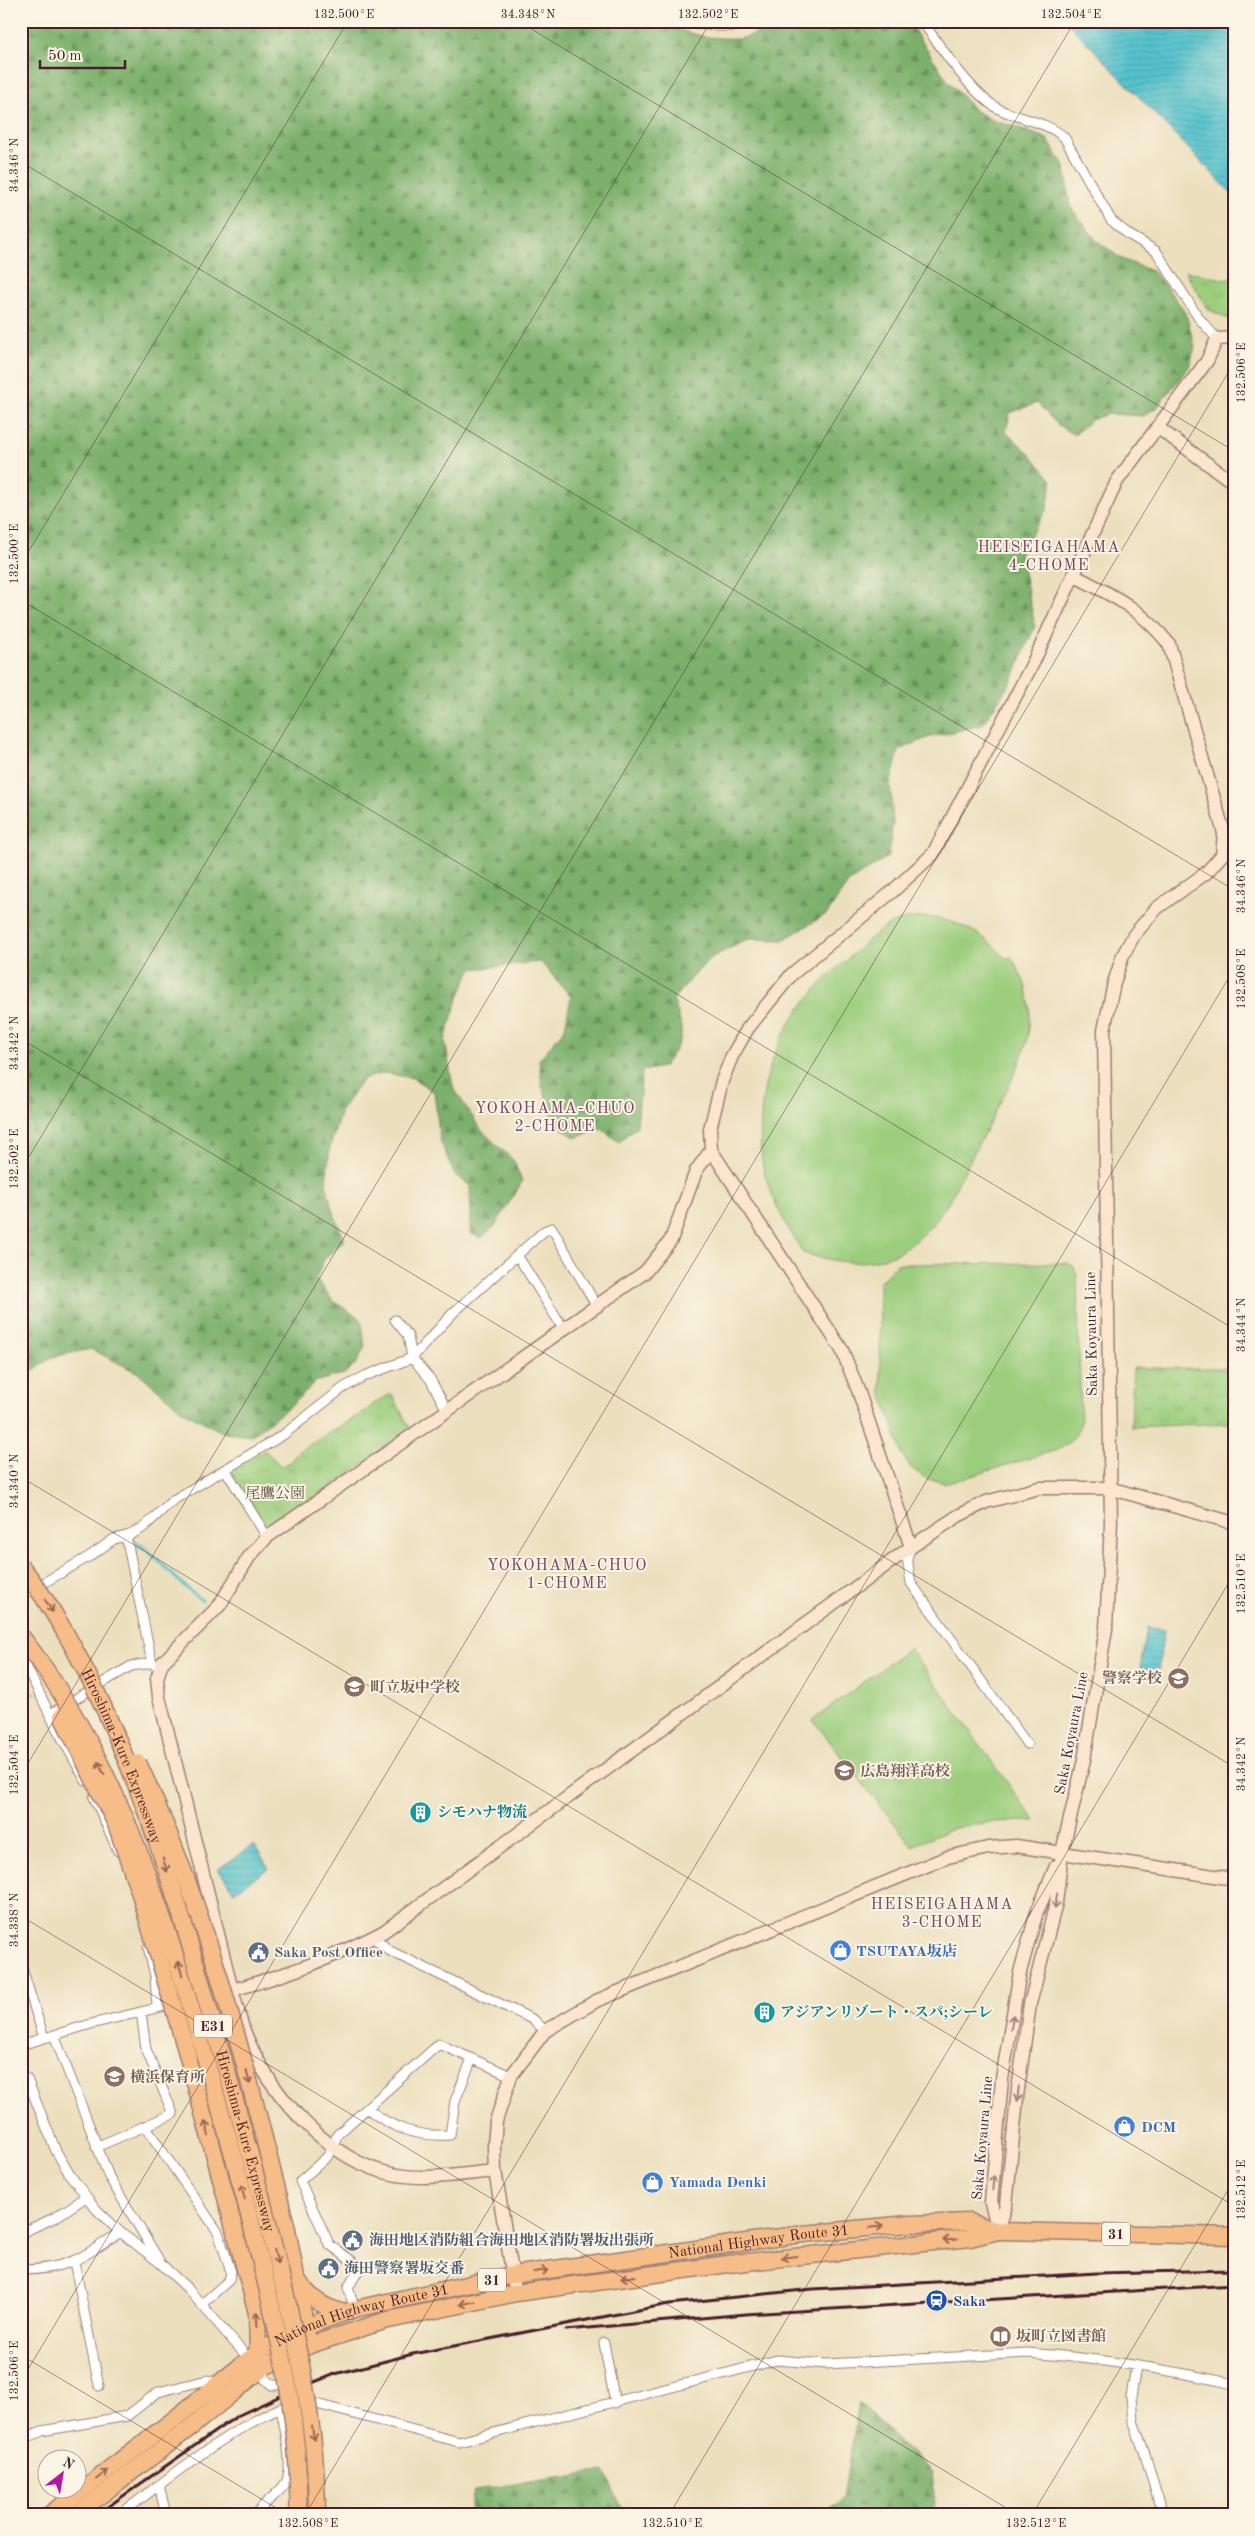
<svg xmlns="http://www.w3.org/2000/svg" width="1255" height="2536" font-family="'Old Standard TT','Noto Serif JP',serif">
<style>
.forest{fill:url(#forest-firs);stroke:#63684c}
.park{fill:url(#park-tufts);stroke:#727654}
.garden{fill:#9bcd7d;stroke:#727654}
.water{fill:url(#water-rules);stroke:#50707c}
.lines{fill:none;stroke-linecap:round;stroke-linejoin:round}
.stream{stroke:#55c2cc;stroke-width:3}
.street-casing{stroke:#9b7f74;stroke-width:11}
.secondary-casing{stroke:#9b7f74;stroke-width:15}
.highway-casing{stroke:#9b7f74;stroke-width:19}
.street{stroke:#fff;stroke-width:9}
.secondary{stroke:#fce5cf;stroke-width:12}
.highway{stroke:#f7bd88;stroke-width:16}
.rail{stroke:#4a1f2b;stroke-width:3}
.highway-bridge-casing{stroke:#9b7f74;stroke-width:19;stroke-linecap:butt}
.highway-bridge{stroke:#f7bd88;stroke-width:16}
.oneway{stroke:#986655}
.oneway2{stroke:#a3827d}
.ticks{fill:none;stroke:#4a1f2b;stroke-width:1;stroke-opacity:0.45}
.labels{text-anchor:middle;stroke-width:4;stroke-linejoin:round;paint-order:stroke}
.shield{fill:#fcf5e5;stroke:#7f5f63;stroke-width:1}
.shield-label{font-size:14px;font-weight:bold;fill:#4a1f2b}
.street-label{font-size:15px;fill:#4a1f2b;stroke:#fcf5e5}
.park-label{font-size:15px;fill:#625344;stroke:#fcf5e5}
.education-label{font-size:15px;font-weight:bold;fill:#785e54;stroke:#fcf5e5;text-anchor:start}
.culture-label{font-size:15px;font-weight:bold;fill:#0d838f;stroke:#fcf5e5;text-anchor:start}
.shop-label{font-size:15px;font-weight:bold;fill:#366cbe;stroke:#fcf5e5;text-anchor:start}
.service-label{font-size:15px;font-weight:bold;fill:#4e5e75;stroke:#fcf5e5;text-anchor:start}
.transit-label{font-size:15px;font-weight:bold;fill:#164399;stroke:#fcf5e5;text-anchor:start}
.neighbourhood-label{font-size:16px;letter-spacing:1px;fill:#7b4862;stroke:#fcf5e5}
.neatline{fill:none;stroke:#4a1f2b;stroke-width:2}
.ticks-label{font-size:12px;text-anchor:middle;fill:#4a1f2b}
</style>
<defs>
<pattern id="forest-firs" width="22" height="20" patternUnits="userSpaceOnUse" patternTransform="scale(1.25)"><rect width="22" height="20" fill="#7cb06c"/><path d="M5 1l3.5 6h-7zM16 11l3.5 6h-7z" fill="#688f59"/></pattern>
<pattern id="park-tufts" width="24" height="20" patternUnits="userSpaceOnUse" patternTransform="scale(1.25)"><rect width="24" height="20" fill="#9bcd7d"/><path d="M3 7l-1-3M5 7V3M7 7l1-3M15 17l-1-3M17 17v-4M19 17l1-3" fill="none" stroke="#87b06c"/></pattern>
<pattern id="water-rules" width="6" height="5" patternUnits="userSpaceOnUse" patternTransform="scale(1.25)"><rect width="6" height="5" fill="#55c2cc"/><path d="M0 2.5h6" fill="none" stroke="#4ca6af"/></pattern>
</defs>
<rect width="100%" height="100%" fill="#fcf5e5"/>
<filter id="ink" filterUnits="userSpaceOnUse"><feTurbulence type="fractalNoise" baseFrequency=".02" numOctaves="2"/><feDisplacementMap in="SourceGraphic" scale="10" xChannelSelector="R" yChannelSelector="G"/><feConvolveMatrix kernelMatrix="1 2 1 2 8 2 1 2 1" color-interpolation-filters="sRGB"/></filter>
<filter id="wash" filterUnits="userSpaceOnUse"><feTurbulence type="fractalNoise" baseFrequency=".0096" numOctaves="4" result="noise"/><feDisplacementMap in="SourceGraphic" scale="20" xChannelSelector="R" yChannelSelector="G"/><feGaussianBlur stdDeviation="1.12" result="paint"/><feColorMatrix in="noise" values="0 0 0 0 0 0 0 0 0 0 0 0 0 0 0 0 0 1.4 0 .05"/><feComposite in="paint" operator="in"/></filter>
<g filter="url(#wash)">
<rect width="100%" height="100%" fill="#ecdfbd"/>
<path class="forest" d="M21,21H665L679,30L706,37L739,39L796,21H908L948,81L976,111L994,121L1021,128L1047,139L1065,167L1070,206L1096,240L1120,258L1154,272L1185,311L1195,347L1189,367L1156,408L1143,416L1107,414L1091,420L1074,435L1058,425L1037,403L1010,413L1006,432L1027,451L1052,480L1047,509L1020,553L1035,626L1011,682L982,725L927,738L899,750L890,785L893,821L889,856L848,883L827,914L783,940L748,939L709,959L673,999C685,1035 686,1036 663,1067L642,1071L637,1126L619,1142L600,1128L576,1138L555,1124L542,1086L539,1060L565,1028L571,997L541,962C517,963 495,968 471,969L456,1004L445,1040L453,1087L481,1130L514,1161L522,1182L495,1226L481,1238L471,1234L470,1186L454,1174L440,1140L434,1092L413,1078L385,1073L363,1079L341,1111L330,1147L326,1182L332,1209L345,1240L325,1258L316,1278L333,1301L361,1319L365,1346L357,1363L344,1374L317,1381L289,1407L251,1436L224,1433L183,1411L140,1374L91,1349L52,1357L21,1379Z
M859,2403L932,2472L936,2515H823L843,2497Z
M605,2471L625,2515H469L474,2490Z"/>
<path class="park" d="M1185,271L1227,280L1234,274V322L1208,309Z
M1133,1368H1234V1423L1131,1427Z
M392,1394L411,1430L268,1532L231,1470L265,1450L281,1466L289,1463L299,1451L367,1410L377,1401Z"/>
<path class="garden" d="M926,917C958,920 984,933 1005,958L1011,957C1050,1016 1021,1063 992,1118C977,1146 963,1175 948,1203C910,1262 868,1273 803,1253C787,1227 772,1201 764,1171C760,1154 760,1136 761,1118C764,1054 795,1004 843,963C858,950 874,931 893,923C903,918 915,918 926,917Z
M1068,1263L1074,1267L1077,1276L1081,1421C1078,1435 1070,1444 1057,1450L948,1483L927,1479L911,1468L903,1456L881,1391L879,1283L897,1264Z
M910,1648L1035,1821L990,1822L955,1828L912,1846L813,1720Z"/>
<path class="water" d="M1066,21H1234V196Z
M1147,1627L1164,1630L1158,1671L1140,1668Z
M254,1845L269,1868L234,1892L218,1869Z"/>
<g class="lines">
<path class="stream" d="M133,1540C159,1556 176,1583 202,1600
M21,1693H35"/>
</g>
</g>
<g filter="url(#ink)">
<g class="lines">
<defs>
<path id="street" d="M683,21C711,27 736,29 763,21
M922,21C940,46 974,98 1001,110C1023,120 1045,121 1064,137L1111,220L1128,234L1156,251L1198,317L1217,339
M517,1255L563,1328
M395,1320L408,1336L412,1358L430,1379L447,1410
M225,1469L267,1537
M126,1536L152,1663L161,1668
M911,1547L907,1558L911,1583L1027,1744
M21,1596L90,1556L114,1539L130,1535L144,1527L173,1500L283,1435L343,1388L365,1376L412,1358L453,1313L544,1231L552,1228L596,1305
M21,1656L56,1727L86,1781
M50,1714L131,1666L152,1663
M94,1797L118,1851
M373,1937L390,1951L534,2020L545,2031
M148,1947L155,1976L157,2008
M21,1965L44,2038
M54,2035L109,2177L159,2260
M21,2045L91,2024L227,1991
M21,2075L27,2079L56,2151L70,2175L96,2209L120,2232L160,2263L187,2288L249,2359
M367,2108C392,2129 418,2137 450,2135L455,2101L472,2059
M145,2126L218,2232L231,2272L229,2280L202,2304
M96,2147L173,2114L146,2049L141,2012
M21,2233L56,2217L86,2197
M74,2261L99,2386
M21,2270C66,2270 85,2257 120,2232
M355,2309L348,2288L360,2267L329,2244L300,2181L327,2157L338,2134L439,2044L511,2076
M604,2343L615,2403
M1136,2366L1131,2397L1133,2421L1145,2454L1160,2507L1164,2515
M264,2367L265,2379L272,2385H283L288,2389
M305,2401L459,2442L777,2360L826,2364L1027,2353C1097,2358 1166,2369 1234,2384
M21,2440L42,2431L127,2416L158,2392L207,2380L219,2383
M159,2485L166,2515
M119,2515C174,2475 228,2428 293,2403
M256,2515C264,2501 278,2495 285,2484C295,2468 284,2427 281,2408"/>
<path id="secondary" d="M1157,427L1234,483
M911,1547L858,1390L842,1350L711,1150L710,1129L722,1081L732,1056L748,1028L792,974L893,891L933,854L1033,663L1117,481L1207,361L1217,339L1234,338
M232,1990C289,1974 331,1959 383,1932L911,1547L958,1516L986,1502L1039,1488H1109L1234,1523
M495,2171C461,2174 426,2181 392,2174C329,2161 271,2095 247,2038C240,2023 237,2006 232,1990L159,1697L157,1678L162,1663L219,1606L249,1557L267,1537L645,1272L671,1240L696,1171L711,1150
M998,2230L991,2203L1002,2079L1020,1972L1036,1915L1056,1866
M998,2231L1006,2205L1018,2089L1030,2004L1056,1903L1062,1852L1084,1760L1106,1629L1111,1522L1104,1030L1114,983L1123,955L1134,935L1157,908L1206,873L1222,855L1224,833L1169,644C1140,608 1114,596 1073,575
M514,2283L495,2171L494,2146L496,2121L511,2076L545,2031L596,2001L948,1857L988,1848L1016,1846L1234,1879"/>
<g id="highway">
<path d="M188,2057L257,2313L258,2352L261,2360"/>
<path d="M265,2142L287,2229L307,2335"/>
<path d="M298,2281C312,2300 321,2306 344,2313"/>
<path id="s1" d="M49,2515L177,2417L258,2352L305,2327L355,2309L512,2275L803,2234L909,2224L970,2222L998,2231L1234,2236"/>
<path d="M75,2515L191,2427L264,2367L310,2345L384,2321L516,2293L728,2264L970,2238L998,2231"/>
</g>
</defs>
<use href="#street" class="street-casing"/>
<use href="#secondary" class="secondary-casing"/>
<use href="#highway" class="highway-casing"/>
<use href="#street" class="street"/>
<use href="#secondary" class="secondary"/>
<use href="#highway" class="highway"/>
<path class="rail" d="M566,2330L746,2314L1234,2285
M96,2515L237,2416L291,2391L335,2374L413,2354L669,2304L813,2289L1097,2273L1234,2270"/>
<defs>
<g id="highway-bridge">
<path id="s2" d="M21,1566C51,1604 74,1647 96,1691C156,1817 193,1953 231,2086C248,2146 264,2206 279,2267C299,2349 317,2430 317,2515"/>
<path d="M21,1636C132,1778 177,1960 226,2130C240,2178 252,2226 264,2275C283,2354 301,2433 298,2515"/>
<path d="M62,1716L116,1824L142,1900L188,2057"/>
<path d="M138,1763C195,1884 232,2012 265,2142"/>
</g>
</defs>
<use href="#highway-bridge" class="highway-bridge-casing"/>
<use href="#highway-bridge" class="highway-bridge"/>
</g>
<defs><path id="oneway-shaft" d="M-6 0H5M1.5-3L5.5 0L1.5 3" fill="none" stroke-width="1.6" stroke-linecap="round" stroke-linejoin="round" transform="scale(1.25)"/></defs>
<g class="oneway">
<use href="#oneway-shaft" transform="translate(49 1606) rotate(57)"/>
<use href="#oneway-shaft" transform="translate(101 1768) rotate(-117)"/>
<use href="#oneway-shaft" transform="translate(165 1865) rotate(73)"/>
<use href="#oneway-shaft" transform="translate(180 1968) rotate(-107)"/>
<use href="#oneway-shaft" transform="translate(248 2077) rotate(76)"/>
<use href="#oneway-shaft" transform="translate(207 2128) rotate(-105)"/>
<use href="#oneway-shaft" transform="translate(243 2192) rotate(-104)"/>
<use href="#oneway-shaft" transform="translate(876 2227) rotate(-5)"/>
<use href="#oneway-shaft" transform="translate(950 2240) rotate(176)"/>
<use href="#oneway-shaft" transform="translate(276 2257) rotate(76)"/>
<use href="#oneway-shaft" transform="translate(789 2257) rotate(173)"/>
<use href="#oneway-shaft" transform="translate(541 2271) rotate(-8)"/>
<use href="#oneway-shaft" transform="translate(628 2277) rotate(172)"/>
<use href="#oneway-shaft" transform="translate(467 2303) rotate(168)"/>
<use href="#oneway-shaft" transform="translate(257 2319) rotate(-93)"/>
<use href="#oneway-shaft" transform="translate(313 2433) rotate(83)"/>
<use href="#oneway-shaft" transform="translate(102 2475) rotate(-37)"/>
</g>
<g class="oneway2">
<use href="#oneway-shaft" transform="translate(1056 1901) rotate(99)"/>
<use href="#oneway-shaft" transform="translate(1012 2022) rotate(-81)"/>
<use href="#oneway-shaft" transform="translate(1018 2094) rotate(96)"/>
<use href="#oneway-shaft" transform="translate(993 2183) rotate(-85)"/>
</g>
</g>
<path class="ticks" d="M518,21L1234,451M21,162L1234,890M21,564L348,21M21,600L1234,1329M21,1039L1234,1767M21,1170L711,21M21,1477L1234,2206M21,1775L1075,21M21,1916L1018,2515M21,2355L288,2515M21,2381L1234,363M305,2515L1234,969M669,2515L1234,1574M1032,2515L1234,2180"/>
<defs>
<symbol id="university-disc" viewBox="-11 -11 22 22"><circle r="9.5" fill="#8d6e63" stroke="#fcf5e5"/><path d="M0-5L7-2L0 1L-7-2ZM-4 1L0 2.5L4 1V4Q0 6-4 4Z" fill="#fff"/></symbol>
<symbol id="school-disc" viewBox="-11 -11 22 22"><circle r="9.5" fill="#8d6e63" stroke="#fcf5e5"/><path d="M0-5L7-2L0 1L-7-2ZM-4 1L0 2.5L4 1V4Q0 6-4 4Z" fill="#fff"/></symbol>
<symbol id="building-disc" viewBox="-11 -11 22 22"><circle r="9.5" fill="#0f9aa8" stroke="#fcf5e5"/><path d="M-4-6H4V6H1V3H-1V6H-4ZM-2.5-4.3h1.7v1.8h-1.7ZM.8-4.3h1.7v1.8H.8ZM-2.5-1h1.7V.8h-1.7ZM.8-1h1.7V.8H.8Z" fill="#fff"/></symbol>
<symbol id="shop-disc" viewBox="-11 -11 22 22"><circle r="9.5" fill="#3f7fe0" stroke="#fcf5e5"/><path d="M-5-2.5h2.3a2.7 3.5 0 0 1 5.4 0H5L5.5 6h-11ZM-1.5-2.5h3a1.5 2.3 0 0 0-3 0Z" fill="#fff"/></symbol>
<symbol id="civic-disc" viewBox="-11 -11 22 22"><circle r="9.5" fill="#5c6f8a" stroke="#fcf5e5"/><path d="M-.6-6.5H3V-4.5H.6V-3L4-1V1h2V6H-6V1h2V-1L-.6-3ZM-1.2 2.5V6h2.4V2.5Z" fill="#fff"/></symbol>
<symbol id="station-disc" viewBox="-11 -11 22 22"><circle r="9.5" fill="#1a4fb4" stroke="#fcf5e5"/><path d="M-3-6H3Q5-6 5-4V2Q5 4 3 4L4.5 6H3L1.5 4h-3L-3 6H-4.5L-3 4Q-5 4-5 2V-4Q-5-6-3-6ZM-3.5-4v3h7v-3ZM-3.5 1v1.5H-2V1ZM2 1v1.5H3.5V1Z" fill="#fff"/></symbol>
<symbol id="library-disc" viewBox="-11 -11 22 22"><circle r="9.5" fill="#8d6e63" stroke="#fcf5e5"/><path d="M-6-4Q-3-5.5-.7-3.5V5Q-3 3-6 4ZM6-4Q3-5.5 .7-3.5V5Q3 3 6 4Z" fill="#fff"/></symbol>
</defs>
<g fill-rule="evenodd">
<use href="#university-disc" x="1166" y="1666" width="25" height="25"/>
<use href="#school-disc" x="342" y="1674" width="25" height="25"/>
<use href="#school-disc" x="832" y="1758" width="25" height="25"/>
<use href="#building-disc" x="408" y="1800" width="25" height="25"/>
<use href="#shop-disc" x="828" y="1938" width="25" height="25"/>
<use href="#civic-disc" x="246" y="1940" width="25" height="25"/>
<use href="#building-disc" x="752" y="2000" width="25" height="25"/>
<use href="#school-disc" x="102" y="2064" width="25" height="25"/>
<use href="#shop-disc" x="1112" y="2114" width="25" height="25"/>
<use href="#shop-disc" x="640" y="2170" width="25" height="25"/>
<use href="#civic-disc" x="340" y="2228" width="25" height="25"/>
<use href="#civic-disc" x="316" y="2256" width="25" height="25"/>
<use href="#station-disc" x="924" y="2288" width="25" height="25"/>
<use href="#library-disc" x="988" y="2324" width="25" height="25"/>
</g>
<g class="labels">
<g class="shield">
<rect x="194" y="2014.5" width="38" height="23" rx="4"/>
<rect x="1102" y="2222.5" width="28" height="23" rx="4"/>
<rect x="478" y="2268.5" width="28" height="23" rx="4"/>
</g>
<g class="shield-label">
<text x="213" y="2031">E31</text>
<text x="1116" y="2239">31</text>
<text x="492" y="2285">31</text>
</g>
<g class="street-label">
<text transform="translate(1091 1334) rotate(-91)" y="5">Saka Koyaura Line</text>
<text transform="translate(1071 1733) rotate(-79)" y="5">Saka Koyaura Line</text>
<text dy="5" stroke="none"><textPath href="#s2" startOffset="216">Hiroshima-Kure Expressway</textPath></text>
<text transform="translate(982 2138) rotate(-85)" y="5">Saka Koyaura Line</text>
<text dy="5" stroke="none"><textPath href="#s2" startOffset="621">Hiroshima-Kure Expressway</textPath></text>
<text dy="5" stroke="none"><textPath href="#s1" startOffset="781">National Highway Route 31</textPath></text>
<text dy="5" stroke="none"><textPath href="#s1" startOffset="376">National Highway Route 31</textPath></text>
</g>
<g class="park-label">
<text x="275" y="1498">尾鷹公園</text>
</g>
<g class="education-label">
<text x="1162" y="1683" text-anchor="end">警察学校</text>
<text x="370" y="1692">町立坂中学校</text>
<text x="860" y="1776">広島翔洋高校</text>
<text x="130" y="2082">横浜保育所</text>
<text x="1016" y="2341">坂町立図書館</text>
</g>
<g class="culture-label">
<text x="437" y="1817">シモハナ物流</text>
<text x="780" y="2017">アジアンリゾート・スパ;シーレ</text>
</g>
<g class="shop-label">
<text x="856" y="1956">TSUTAYA坂店</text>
<text x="1141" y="2132">DCM</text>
<text x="669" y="2187">Yamada Denki</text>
</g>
<g class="service-label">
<text x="274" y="1957">Saka Post Office</text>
<text x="369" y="2245">海田地区消防組合海田地区消防署坂出張所</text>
<text x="344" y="2273">海田警察署坂交番</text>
</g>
<g class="transit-label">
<text x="953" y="2306">Saka</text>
</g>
<g class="neighbourhood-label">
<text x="1049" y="552">HEISEIGAHAMA<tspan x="1049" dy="18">4-CHOME</tspan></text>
<text x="555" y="1113">YOKOHAMA-CHUO<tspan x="555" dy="18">2-CHOME</tspan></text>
<text x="567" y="1570">YOKOHAMA-CHUO<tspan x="567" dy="18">1-CHOME</tspan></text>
<text x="942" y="1909">HEISEIGAHAMA<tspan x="942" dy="18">3-CHOME</tspan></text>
</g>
</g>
<rect width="1255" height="2536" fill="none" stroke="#fcf5e5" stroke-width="55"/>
<g transform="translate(62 2474) rotate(31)"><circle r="24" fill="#fcf5e5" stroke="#b59f9b"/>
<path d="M0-4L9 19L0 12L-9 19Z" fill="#b5179e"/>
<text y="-8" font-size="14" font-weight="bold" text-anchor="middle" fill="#4a1f2b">N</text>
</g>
<path d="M40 60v8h85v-8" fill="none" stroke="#4a1f2b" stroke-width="2.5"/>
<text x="48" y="60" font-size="15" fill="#4a1f2b" stroke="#fcf5e5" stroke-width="4" paint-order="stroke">50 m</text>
<rect x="28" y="28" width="1200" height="2480" class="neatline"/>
<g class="ticks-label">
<text x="344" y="18">132.500°E</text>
<text x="528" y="18">34.348°N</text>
<text x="708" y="18">132.502°E</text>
<text x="1071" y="18">132.504°E</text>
<text transform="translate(14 165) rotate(-90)" y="4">34.346°N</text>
<text transform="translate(1241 373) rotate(-90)" y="4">132.506°E</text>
<text transform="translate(14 554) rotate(-90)" y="4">132.500°E</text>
<text transform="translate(1241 886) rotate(-90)" y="4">34.346°N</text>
<text transform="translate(1241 979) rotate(-90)" y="4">132.508°E</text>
<text transform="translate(14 1043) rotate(-90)" y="4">34.342°N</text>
<text transform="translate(14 1159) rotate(-90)" y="4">132.502°E</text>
<text transform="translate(1241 1325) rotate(-90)" y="4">34.344°N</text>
<text transform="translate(14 1481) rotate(-90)" y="4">34.340°N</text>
<text transform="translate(1241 1584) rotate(-90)" y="4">132.510°E</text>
<text transform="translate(1241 1764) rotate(-90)" y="4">34.342°N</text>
<text transform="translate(14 1765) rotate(-90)" y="4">132.504°E</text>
<text transform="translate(14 1920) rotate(-90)" y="4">34.338°N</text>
<text transform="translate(1241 2190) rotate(-90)" y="4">132.512°E</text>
<text transform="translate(14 2371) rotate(-90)" y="4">132.506°E</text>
<text x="308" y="2527">132.508°E</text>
<text x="672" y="2527">132.510°E</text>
<text x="1036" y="2527">132.512°E</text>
</g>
</svg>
